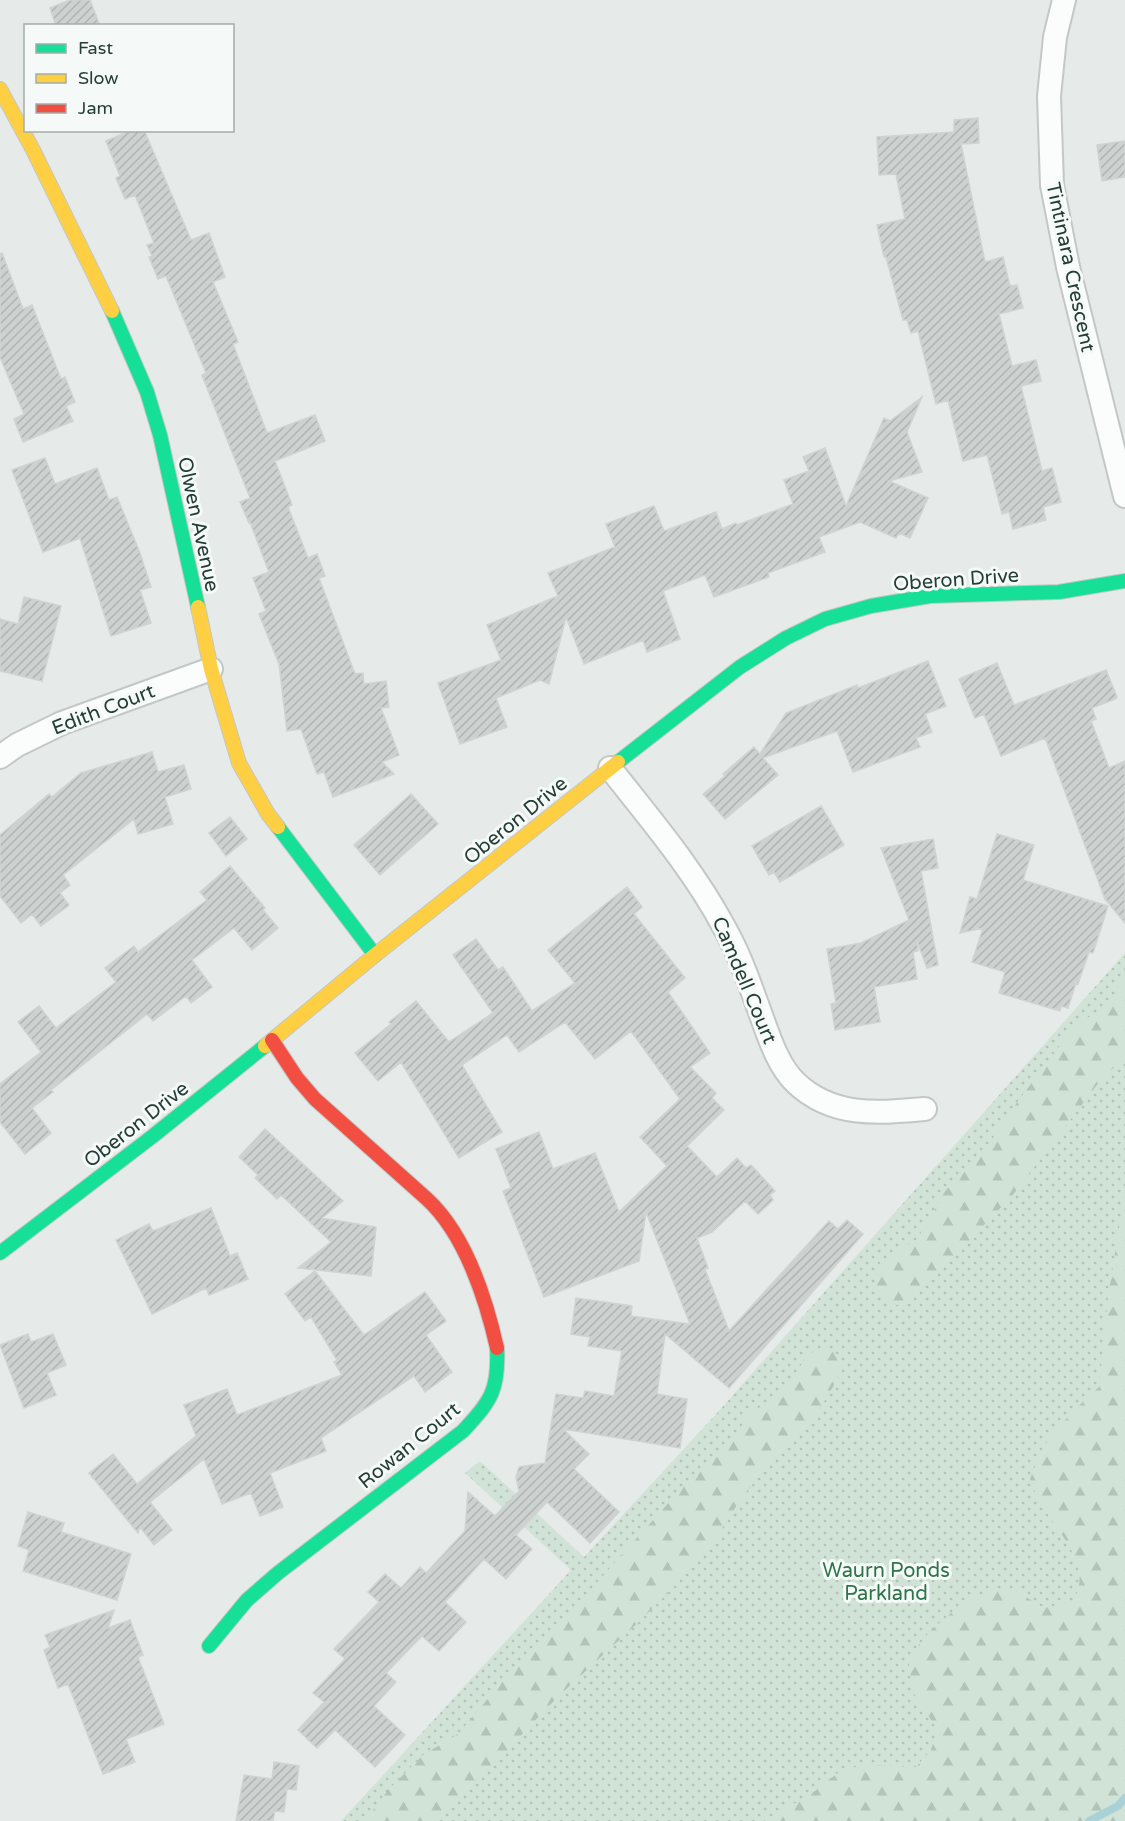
<svg xmlns="http://www.w3.org/2000/svg" width="1125" height="1821" font-family="'Varela Round',sans-serif">
<style>
.grass{fill:url(#grass-dots)}
.forest{fill:url(#forest-firs)}
.lines{fill:none;stroke-linecap:round;stroke-linejoin:round}
.stream{stroke:#a8d2d8;stroke-width:8}
.building{fill:url(#building-hatch);stroke:#cfd4d2;stroke-width:1.5}
.street-casing{stroke:#c3c8c6;stroke-width:26}
.fast-casing{stroke:#c2c8c6;stroke-width:16}
.slow-casing{stroke:#c2c8c6;stroke-width:16}
.jam-casing{stroke:#c2c8c6;stroke-width:16}
.street{stroke:#fbfcfc;stroke-width:22}
.fast{stroke:#16e098;stroke-width:14}
.slow{stroke:#ffcf43;stroke-width:14}
.jam{stroke:#f24e42;stroke-width:14}
.labels{text-anchor:middle;stroke-width:6;stroke-linejoin:round;paint-order:stroke}
.street-label{font-size:20px;fill:#243e37;stroke:#f5f9f7}
.park-label{font-size:20px;fill:#2f7448;stroke:#f5f9f7}
</style>
<defs>
<pattern id="grass-dots" width="8" height="8" patternUnits="userSpaceOnUse" patternTransform="scale(1.5)"><rect width="8" height="8" fill="#d0e3d6"/><path d="M2 2h.1M6 6h.1" fill="none" stroke="#b2c4b8" stroke-width="1.8" stroke-linecap="round"/></pattern>
<pattern id="forest-firs" width="22" height="20" patternUnits="userSpaceOnUse" patternTransform="scale(1.5)"><rect width="22" height="20" fill="#d0e3d6"/><path d="M5 1l3.5 6h-7zM16 11l3.5 6h-7z" fill="#b2c4b8"/></pattern>
<pattern id="building-hatch" width="6" height="6" patternUnits="userSpaceOnUse" patternTransform="scale(1.5)"><rect width="6" height="6" fill="#cdd2d0"/><path d="M-1 1l2-2M0 6l6-6M5 7l2-2" fill="none" stroke="#b0b5b3"/></pattern>
</defs>
<rect width="100%" height="100%" fill="#e6ebe9"/>
<path class="grass" d="M1125,953V1821H341L571,1570L465,1473L480,1461L584,1557L717,1413Z"/>
<path class="forest" d="M1125,968V1058L1103,1077L1012,1196L908,1304L896,1305L875,1291L880,1262L916,1240L931,1218L942,1194L984,1153L1001,1124L1072,1029L1113,1000Z
M1125,1191V1821H764L811,1794L843,1769L867,1765L916,1767L931,1750L937,1729L913,1692L908,1658L932,1629L962,1604L993,1589L1018,1592L1044,1608L1072,1602C1097,1566 1053,1528 1037,1497C1034,1491 1033,1485 1030,1479L1043,1447L1072,1412L1099,1387L1108,1297Z
M817,1349H831L844,1362C826,1415 781,1449 747,1491C734,1508 724,1527 711,1544C665,1603 604,1652 551,1704C513,1743 477,1785 437,1821H365L388,1790L423,1755L458,1734L524,1656L581,1600L700,1468L721,1454L738,1435L746,1415L774,1399L793,1381L804,1359Z"/>
<g class="lines">
<path class="stream" d="M1089,1821L1118,1806L1125,1798"/>
</g>
<path class="building" d="M70,0H90L100,26H56L50,8Z
M978,118L979,143L961,144L985,262L1003,257L1010,286L1017,285L1023,308L999,314L1012,366L1036,360L1041,381L1021,386L1042,471L1052,468L1061,502L1043,507L1046,520L1013,529L1009,512L1002,514L987,455L963,461L948,400L936,404L918,331L911,333L907,320H903L886,257H884L877,225L905,219L896,174L879,175L877,137L954,132V120Z
M132,130H144L191,240L209,233L225,277L213,282L238,342L233,344L267,433L315,415L325,441L275,461L292,505L288,507L308,558L317,554L325,576L319,578L355,674L363,673L364,684L386,681L389,707L381,708L399,755L382,762L394,774L333,797L324,772L317,774L301,729L287,731L279,664L259,614L266,611L253,578L269,572L250,522L249,523L240,502L250,498L202,375L206,373L166,276L158,279L149,257L152,256L147,245L154,243L135,195L125,199L116,178L120,176L106,141Z
M1125,141V177L1102,181L1097,145Z
M2,253L23,309L32,305L61,379L65,377L75,402L66,406L73,421L23,442L14,419L24,414L0,357V254Z
M922,397L907,432L922,472L889,481L928,498L910,538L899,533L896,538L860,522L819,537L825,552L768,573L769,577L714,597L705,575L663,591L680,639L647,652L643,640L584,664L566,617L549,684L540,680L496,698L507,727L460,744L438,683L501,660L487,625L558,596L548,573L615,547L606,524L654,506L664,531L716,512L722,529L736,523L737,525L793,504L784,480L809,471L803,457L825,448L846,506L884,418L890,421Z
M45,458L55,484L97,468L109,500L117,497L140,553L151,587L140,590L151,623L111,636L79,535L78,539L43,552L12,470Z
M24,597L61,606L42,681L0,671V619L18,624Z
M928,661L946,706L925,714L932,732L916,738L920,747L853,772L837,731L763,758L778,775L725,819L703,794L725,776L723,774L754,747L760,754L786,713L857,685L858,688Z
M997,663L1014,705L1106,670L1117,697L1115,699L1092,708L1096,719L1091,721L1109,768L1125,761V923L1105,899L1045,738L1001,756L984,714L975,718L959,679Z
M152,752L158,772L184,765L191,789L165,797L173,824L138,834L134,819L63,875L70,885L60,893L69,905L41,926L32,914L21,923L0,896V835L49,794L52,797L81,773Z
M411,794L438,824L380,875L354,845Z
M821,806L844,845L780,882L774,872L769,875L752,846Z
M230,817L247,839L226,856L209,833Z
M997,834L1034,845L1023,880L1108,906L1093,953L1089,952L1078,984L1076,983L1068,1008L1061,1006L1060,1011L999,993L1005,972L972,962L983,928L960,933L970,897L977,899Z
M933,839L938,868L921,871L938,965L927,968L917,941L918,951L913,952L917,979L874,987L880,1022L835,1030L831,1004L836,1003L827,949L861,943L909,920L881,848Z
M230,866L265,908L263,910L278,928L252,950L234,928L192,960L212,987L191,1003L186,996L153,1021L147,1014L51,1090L53,1092L32,1108L51,1133L25,1154L0,1122V1084L41,1052L18,1022L39,1006L56,1028L116,982L105,968L134,946L138,952L207,900L200,892Z
M627,887L642,907L634,914L685,978L668,992L710,1053L690,1067L716,1093L712,1098L724,1110L687,1146L717,1177L737,1158L746,1168L751,1165L775,1191L770,1195L773,1200L758,1214L745,1201L712,1232L697,1238L708,1268L705,1269L706,1272L729,1331L829,1221L838,1229L847,1220L863,1234L729,1388L665,1334L657,1394L687,1399L680,1448L563,1429L589,1454L574,1469L619,1512L590,1543L547,1502L516,1535L532,1549L506,1579L484,1559L445,1602L466,1622L439,1651L422,1636L386,1673L396,1682L374,1706L405,1735L375,1767L335,1730L317,1748L298,1730L324,1702L313,1693L345,1659L334,1649L379,1602L368,1592L385,1574L401,1588L420,1567L426,1573L465,1531L468,1492L495,1516L519,1491L516,1477L519,1467L545,1463L556,1394L583,1398L585,1391L614,1396L622,1351L588,1346L590,1337L571,1334L576,1298L632,1306L631,1316L690,1324L646,1212L639,1261L544,1297L503,1191L511,1188L496,1149L539,1132L553,1169L595,1153L619,1212L667,1166L640,1137L680,1099L631,1031L595,1059L565,1022L519,1052L507,1035L462,1065L502,1132L459,1158L401,1062L378,1081L355,1053L391,1024L389,1022L416,1001L449,1042L493,1013L453,955L476,939L498,970L503,967L532,1011L575,983L548,950Z
M265,1129L343,1201L322,1218L376,1227L371,1276L298,1268L331,1242L281,1195L277,1199L255,1178L258,1175L239,1157Z
M211,1208L230,1256L237,1253L248,1279L209,1295L206,1288L152,1314L116,1240L149,1224L153,1231Z
M315,1271L364,1335L425,1292L446,1321L426,1335L452,1372L425,1392L414,1376L321,1438L326,1451L270,1473L283,1507L260,1516L251,1493L222,1504L204,1459L150,1502L172,1530L154,1545L140,1527L138,1533L89,1473L113,1454L137,1484L196,1436L184,1405L227,1389L237,1415L342,1375L334,1362L337,1360L311,1317L305,1321L285,1294Z
M28,1334L31,1342L53,1334L66,1365L47,1373L56,1395L24,1408L0,1345Z
M28,1512L64,1523L61,1532L131,1554L117,1600L23,1571L29,1550L18,1546Z
M114,1610L108,1628L130,1620L143,1655L138,1657L164,1724L126,1739L135,1762L103,1774L68,1684L58,1688L44,1650L50,1647L45,1635Z
M274,1762L299,1766L296,1790L287,1789L284,1812L275,1811L273,1821H236L244,1775L272,1779Z"/>
<g class="lines">
<defs>
<path id="street" d="M1064,0L1055,37L1049,96L1052,185L1068,267L1125,496
M0,757L17,745L62,723L211,669
M610,768C650,819 693,869 724,927C740,955 750,985 761,1015C769,1037 778,1066 796,1083C833,1118 879,1113 925,1109"/>
<path id="fast" d="M112,311L147,392L160,435L198,607
M618,762L740,667L786,638L825,619L871,606L930,596L1059,592L1125,581
M278,827L375,955
M0,1253L153,1136L265,1046
M209,1646L247,1600L278,1573L463,1431C491,1401 499,1390 497,1348"/>
<path id="slow" d="M0,89L33,150L112,311
M198,607L211,669L239,763L268,814L278,827
M265,1046L375,955L618,762"/>
<path id="jam" d="M272,1040L297,1078L315,1099L427,1199C465,1234 486,1299 497,1348"/>
</defs>
<use href="#street" class="street-casing"/>
<use href="#fast" class="fast-casing"/>
<use href="#slow" class="slow-casing"/>
<use href="#jam" class="jam-casing"/>
<use href="#street" class="street"/>
<use href="#fast" class="fast"/>
<use href="#slow" class="slow"/>
<use href="#jam" class="jam"/>
</g>
<g class="labels">
<g class="street-label">
<text transform="translate(1071 267) rotate(78)" y="7">Tintinara Crescent</text>
<text transform="translate(199 524) rotate(78)" y="7">Olwen Avenue</text>
<text transform="translate(956 579) rotate(-4)" y="7">Oberon Drive</text>
<text transform="translate(103 709) rotate(-21)" y="7">Edith Court</text>
<text transform="translate(515 820) rotate(-39)" y="7">Oberon Drive</text>
<text transform="translate(745 980) rotate(67)" y="7">Camdell Court</text>
<text transform="translate(136 1124) rotate(-38)" y="7">Oberon Drive</text>
<text transform="translate(409 1445) rotate(-39)" y="7">Rowan Court</text>
</g>
<g class="park-label">
<text x="886" y="1577">Waurn Ponds<tspan x="886" dy="23">Parkland</tspan></text>
</g>
</g>
<rect x="24" y="24" width="210" height="108" fill="#f5f9f7" stroke="#a1aeaa" stroke-width="1.5"/>
<rect x="36" y="44" width="30" height="9" fill="#16e098" stroke="#a1aeaa" stroke-width="1.5"/>
<text x="78" y="54" font-size="18" fill="#243e37">Fast</text>
<rect x="36" y="74" width="30" height="9" fill="#ffcf43" stroke="#a1aeaa" stroke-width="1.5"/>
<text x="78" y="84" font-size="18" fill="#243e37">Slow</text>
<rect x="36" y="104" width="30" height="9" fill="#f24e42" stroke="#a1aeaa" stroke-width="1.5"/>
<text x="78" y="114" font-size="18" fill="#243e37">Jam</text>
</svg>
